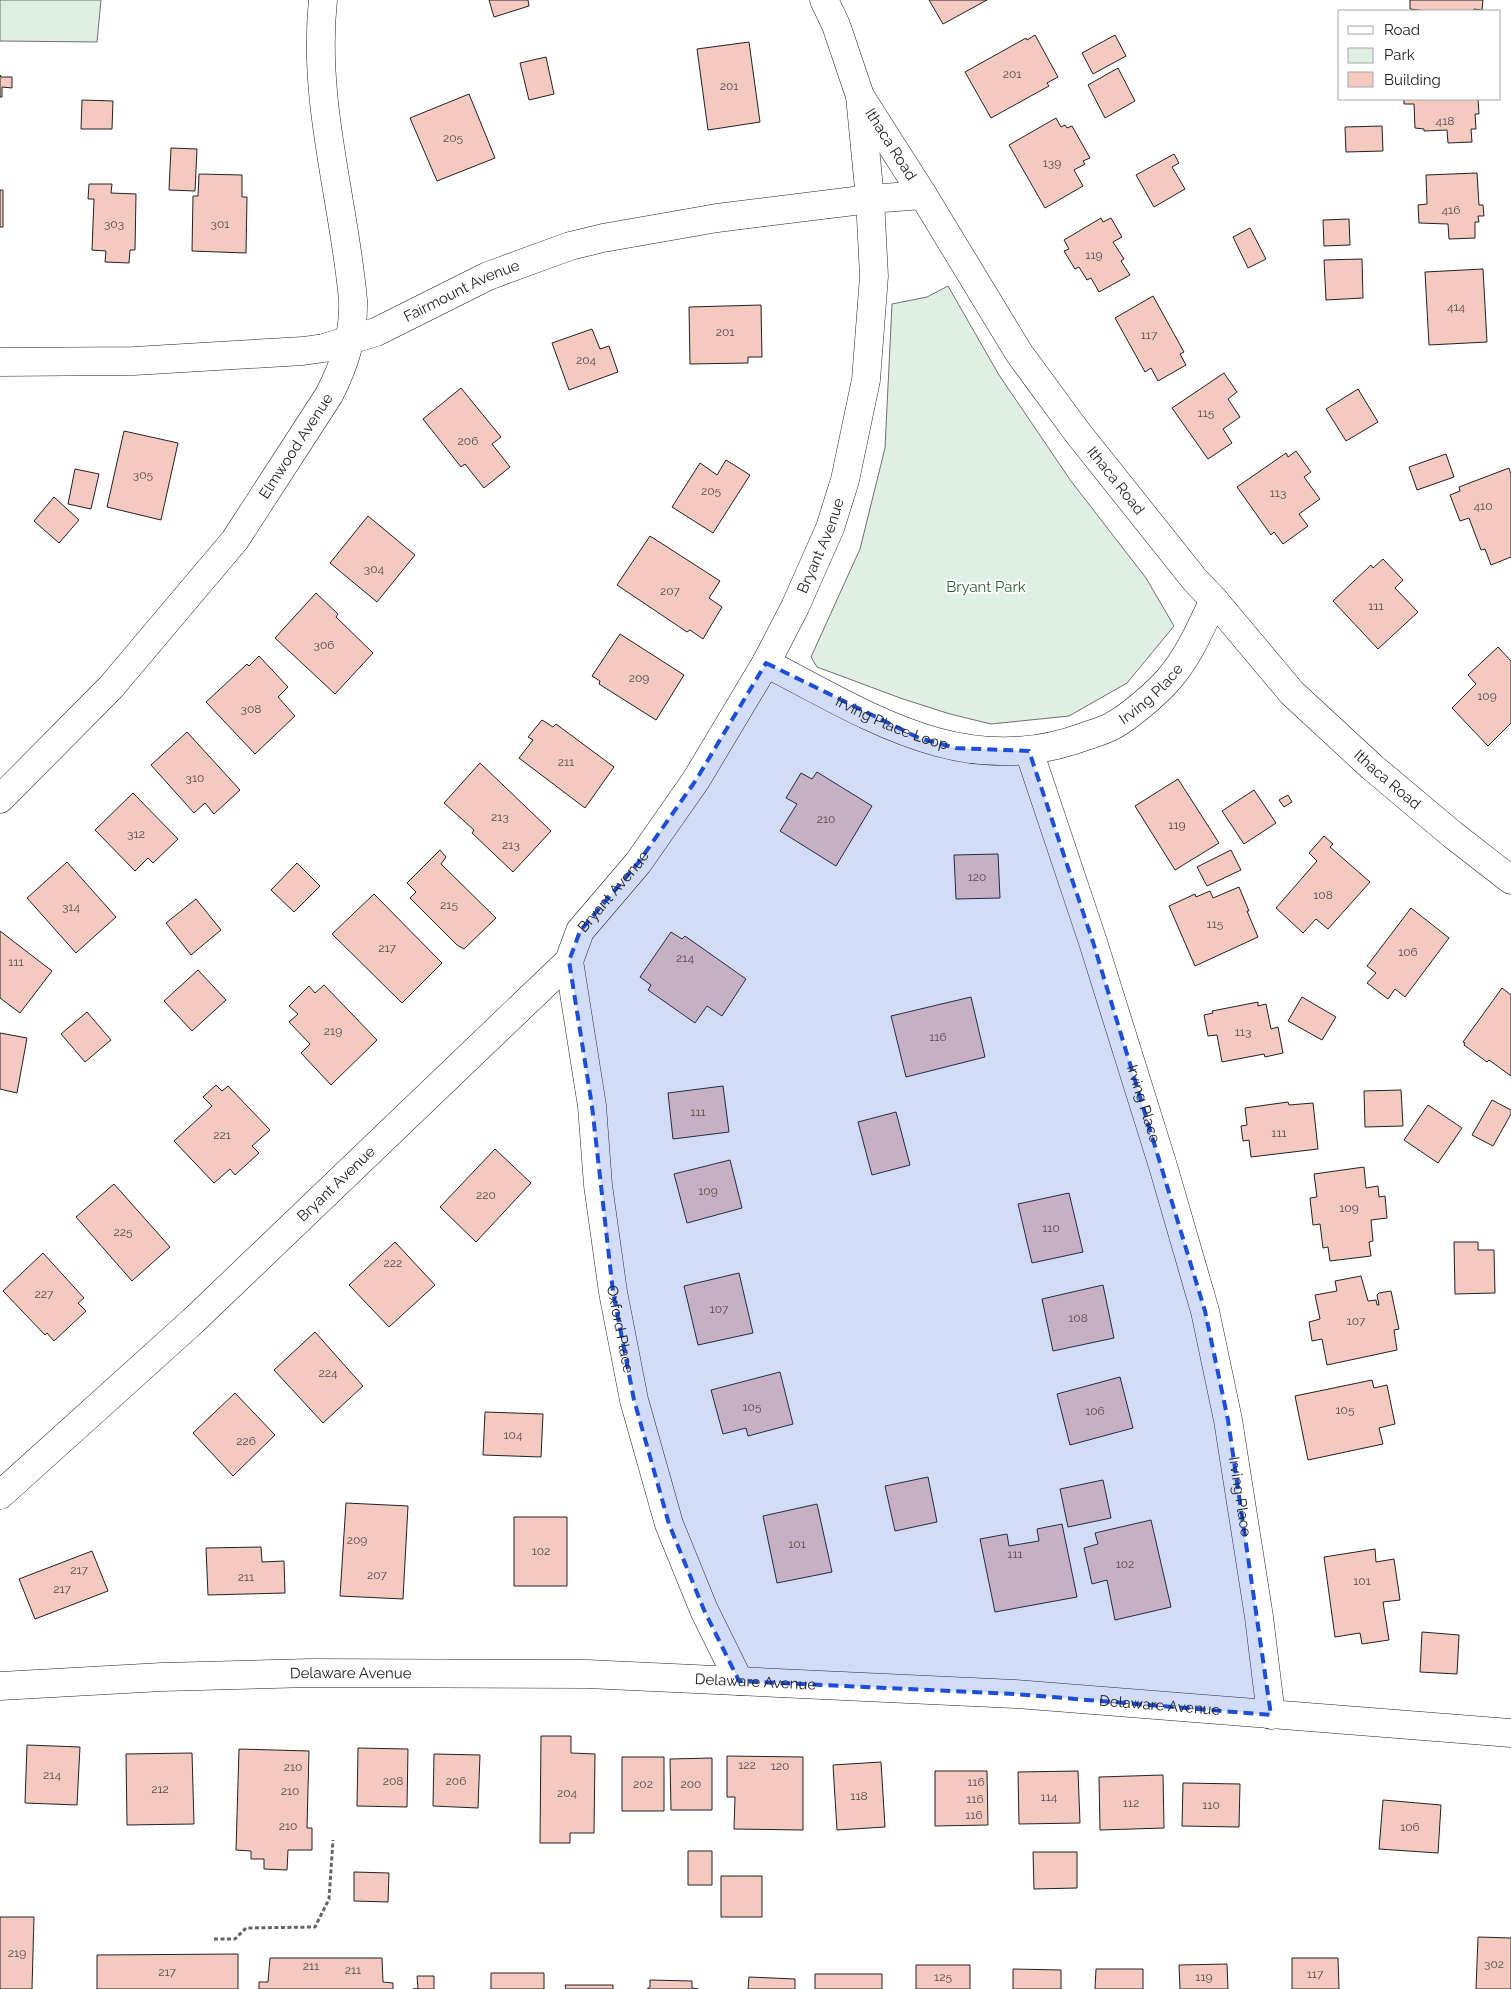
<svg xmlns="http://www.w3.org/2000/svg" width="1511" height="1989" font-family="Raleway,sans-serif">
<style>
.green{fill:#e0efe3;stroke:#6f6f6f}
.building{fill:#f3c9c0;stroke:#222}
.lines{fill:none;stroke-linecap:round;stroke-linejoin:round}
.street-casing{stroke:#222;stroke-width:29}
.primary-casing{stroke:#222;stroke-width:29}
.path{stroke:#646464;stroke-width:3;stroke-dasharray:4 2.5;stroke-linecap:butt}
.street{stroke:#fff;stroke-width:28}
.primary{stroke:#fff;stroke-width:28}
.marked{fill:#1d4ed8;fill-opacity:0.2;stroke:#1d4ed8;stroke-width:4;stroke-dasharray:10 6;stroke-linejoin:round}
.labels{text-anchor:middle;stroke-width:4;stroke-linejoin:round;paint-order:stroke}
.number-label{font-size:12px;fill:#564c4a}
.street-label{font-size:15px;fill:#222;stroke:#fff}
.park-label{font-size:15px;fill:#2f5e38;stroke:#fff}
</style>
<rect width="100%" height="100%" fill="#fff"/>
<path class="green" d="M0,0H101L97,42L0,41Z
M948,286L999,375L1071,481L1146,578L1174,626L1127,683L1069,716L991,724L950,714L903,699L817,667L811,657L860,549L885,448L892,304L927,297Z"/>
<path class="building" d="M489,0H528L529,6L494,17Z
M929,0H987L943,24Z
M1410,0H1483L1482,10L1474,9V11H1426L1410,9Z
M1035,35L1058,77L1047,83L1049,86L991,118L965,72L1026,38L1027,40Z
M1115,35L1126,56L1093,74L1082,53Z
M749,42L760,122L708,130L697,49Z
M546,57L554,94L529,100L520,63Z
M1118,68L1135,101L1105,118L1088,85Z
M0,75L1,77H12V88L2,87V97H0Z
M469,94L495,158L437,181L410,118Z
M1404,99H1478L1479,114H1475L1476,129H1471L1472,142L1448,143L1447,130L1424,131V129L1415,128L1414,104H1404Z
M82,100L113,101L112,129H81Z
M1056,118L1061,127L1065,125L1067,128L1072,126L1090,158L1083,161L1085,164L1074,170L1083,186L1045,208L1009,145Z
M1382,126L1383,151L1346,152L1345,127Z
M171,148L197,149L195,191L169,190Z
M1174,154L1179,163L1172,167L1185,189L1154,207L1136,175Z
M1477,173L1479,205H1483L1484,216H1478L1479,222H1475V238L1449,239L1448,224L1419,223L1418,205L1427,204L1426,175Z
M199,174L242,175V197H247L246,253L192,251L193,196H198Z
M89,184H112L111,193L136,194L135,250H130L129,263L105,262L106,251L92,250L94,199H88Z
M0,190H3V227H0Z
M1101,218L1103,222L1111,218L1122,237L1113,242L1124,259L1121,261L1130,275L1099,292L1091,278L1087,280L1079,267L1075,269L1064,251L1069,249L1064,240Z
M1349,219L1350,245L1324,246L1323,220Z
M1250,228L1266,259L1248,268L1233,237Z
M1362,259L1363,298L1326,300L1324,260Z
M1483,269L1487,342L1429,345L1425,272Z
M1153,296L1184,352L1180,354L1186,365L1158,381L1151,368L1145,372L1115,318Z
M761,305L762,357H748V363L690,364L689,307Z
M592,329L600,349L609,346L618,372L569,390L552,343Z
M1224,373L1237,392L1228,399L1240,417L1223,429L1232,443L1208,459L1172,408Z
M461,388L501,437L492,444L510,467L484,488L465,464L461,467L423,419Z
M1358,389L1378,422L1346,441L1326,409Z
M124,431L178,443L161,520L107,507Z
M1296,451L1311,472L1304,477L1320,499L1299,514L1308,526L1283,544L1274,532L1271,535L1237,487L1286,453L1288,457Z
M1446,454L1454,477L1417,490L1409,467Z
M726,460L750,475L713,533L672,507L700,463L717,475Z
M1509,468L1511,474V557L1491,565L1485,549L1481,550L1469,518L1460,521L1450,495L1460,491L1459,487Z
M75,469L99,474L91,509L68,504Z
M54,497L79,520L59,543L34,521Z
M368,516L415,555L377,602L330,563Z
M650,536L720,581L709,598L722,607L703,639L690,630L687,632L617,585Z
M1383,559L1403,580L1395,588L1418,612L1378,649L1333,601L1371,565L1373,568Z
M316,593L338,614L336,617L373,653L335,694L275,638Z
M620,634L684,675L656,720L599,684L600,681L592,676Z
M1498,647L1511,661V723L1488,746L1452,708L1476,684L1468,675Z
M259,656L288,687L278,697L295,716L255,754L206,702L247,664L249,666Z
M542,720L553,727L556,724L614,767L585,808L519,758L533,740L528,737Z
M187,732L240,790L214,814L205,803L194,813L151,765Z
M480,763L551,831L513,872L472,833L474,830L444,803Z
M817,772L872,806L836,866L780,831L797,804L786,798L801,773L812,779Z
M1178,779L1219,843L1175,870L1135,806Z
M1254,790L1276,823L1244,844L1222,811Z
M133,793L178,839L153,863L148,858L135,871L95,830Z
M1288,795L1292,802L1284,807L1279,800Z
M1324,836L1333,844L1330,847L1370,882L1328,929L1316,919L1303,933L1276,908L1317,861L1309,853Z
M440,850L446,857L441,864L496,918L464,949L457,945L410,898L416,892L407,883Z
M1231,850L1241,870L1207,886L1197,867Z
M998,854L1000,898L956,899L954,855Z
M67,862L116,917L76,953L27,898Z
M297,863L320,886L294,912L271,890Z
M1239,887L1249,911H1247L1258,937L1195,966L1169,906L1195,894L1196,897L1210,891L1213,898Z
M374,894L442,963L402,1003L332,934Z
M196,899L221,930L191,955L166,923Z
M1411,908L1449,938L1405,997L1395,989L1388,999L1367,983L1376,973L1367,966Z
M0,931L52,971L20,1013L0,998Z
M671,932L682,939L685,936L746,979L722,1016L707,1006L695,1023L648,990L651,985L640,977Z
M198,970L226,1000L192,1031L164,1001Z
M324,985L377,1040L331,1085L301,1053L310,1044L289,1022L298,1014L289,1006L309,986L315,993Z
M1502,988L1511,995V1076L1489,1060L1487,1062L1464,1045L1465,1043L1463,1042Z
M971,997L985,1057L906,1077L891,1016Z
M1302,997L1336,1017L1322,1040L1288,1021Z
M1258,1002V1006L1266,1004L1271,1029L1278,1027L1283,1053L1265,1057L1264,1054L1222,1062L1217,1035L1208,1036L1204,1015L1213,1013L1212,1011Z
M87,1012L111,1040L85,1062L61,1034Z
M0,1033L27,1038L17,1093L0,1089Z
M216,1085L222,1091L228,1086L270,1130L252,1146L259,1153L235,1175L230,1169L214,1183L174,1141L212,1106L203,1097Z
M723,1086L729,1132L673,1139L668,1093Z
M1401,1090L1403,1126L1365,1127L1364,1091Z
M1492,1100L1511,1110V1114L1493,1146L1472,1135Z
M1288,1102L1289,1105L1313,1103L1318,1149L1251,1157L1249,1140L1243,1141L1241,1126L1247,1125L1245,1108Z
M1428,1105L1462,1128L1438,1163L1404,1140Z
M896,1112L910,1165L872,1175L858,1122Z
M495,1149L531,1183L476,1242L440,1207Z
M730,1160L742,1208L687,1223L674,1174Z
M1364,1167L1366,1188L1378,1186L1379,1197L1385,1196L1387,1218L1371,1220L1373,1241L1369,1242L1371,1256L1330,1261L1328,1247L1323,1248L1320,1224L1313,1225L1310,1198L1317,1197L1314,1174Z
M114,1184L170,1247L132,1281L76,1217Z
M1069,1193L1083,1252L1032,1263L1018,1204Z
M395,1242L435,1285L389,1327L349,1285Z
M1454,1242H1478V1250H1494L1495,1293L1455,1294Z
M43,1253L84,1298L78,1303L86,1311L54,1341L47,1333L45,1335L3,1291Z
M739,1273L753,1333L698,1345L684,1286Z
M1361,1276L1368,1301L1376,1300L1377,1305H1379L1377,1295L1379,1293L1391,1291L1399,1329L1394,1330L1397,1350L1327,1365L1322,1339L1312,1341L1309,1322L1320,1319L1315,1295L1337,1291L1335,1281Z
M1103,1285L1114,1338L1053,1351L1042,1299Z
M315,1332L363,1386L323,1423L274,1370Z
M780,1372L793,1424L748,1436L746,1428L723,1434L711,1390Z
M1120,1377L1133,1428L1070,1445L1057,1394Z
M1372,1380L1374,1388L1387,1385L1395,1424L1379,1428L1383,1444L1308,1460L1295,1396Z
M235,1393L275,1435L233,1476L193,1433Z
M485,1412L543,1414L541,1457L483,1455Z
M928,1477L937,1522L895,1531L885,1486Z
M1103,1480L1111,1518L1068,1527L1060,1489Z
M346,1503L408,1506L403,1599L340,1596Z
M817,1504L832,1572L777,1583L763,1516Z
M514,1517H567V1586H514Z
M1151,1520L1171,1607L1115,1620L1107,1580L1092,1584L1084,1548L1098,1544L1095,1533Z
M1062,1524L1077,1597L995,1612L980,1539L1007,1534L1009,1546L1039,1541L1037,1529Z
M261,1547L262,1562L284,1561L285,1593L208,1595L206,1548Z
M1375,1549L1376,1562L1394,1559L1400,1600L1383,1602L1389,1640L1362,1644L1360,1633L1335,1637L1324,1557Z
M92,1551L108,1591L35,1619L19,1579Z
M1422,1632L1459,1635L1457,1674L1420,1672Z
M541,1736H571V1753L595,1754L594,1833H570V1843H540Z
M27,1745L80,1747L77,1805L25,1803Z
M358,1748L408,1749L407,1807L357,1806Z
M239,1749L309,1751L307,1828H312V1850H288L287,1870L264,1869V1859H251V1851L236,1850Z
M192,1753L194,1824L127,1825L126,1754Z
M434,1754L480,1755L478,1808L433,1806Z
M727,1756L803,1757V1830L734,1829L735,1797H727Z
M622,1757H664V1811H622Z
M712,1758V1810H671L670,1759Z
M881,1762L885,1827L837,1830L833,1765Z
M935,1771H987L988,1825L935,1826Z
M1078,1771L1080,1823L1019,1824L1018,1772Z
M1163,1775L1164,1828L1100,1830L1099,1777Z
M1183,1783L1240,1784L1239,1827L1182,1826Z
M1383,1800L1441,1805L1438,1853L1379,1849Z
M688,1851H712V1885H688Z
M1033,1852H1077V1888L1034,1889Z
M354,1872L389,1873L388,1902L354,1901Z
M721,1876H762V1917H721Z
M0,1917H34L32,1989H0Z
M1478,1937L1511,1938V1989H1476Z
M238,1954V1989H97V1955Z
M270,1958H382L383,1982L393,1983V1989H259V1982H268Z
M1292,1958H1338L1339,1989H1292Z
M1227,1964L1228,1989H1180L1179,1965Z
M916,1965H970V1989H916Z
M1013,1969L1061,1970V1989H1013Z
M1096,1969H1143V1989H1095Z
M491,1973H544V1989H491Z
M815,1974H882V1989H815Z
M417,1976H434V1989H413H418Z
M749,1977L795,1979V1989H748Z
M650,1980L692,1981V1988L698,1989H647L650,1987Z
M565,1985H613V1989H566Z"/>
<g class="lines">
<defs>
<g id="street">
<path id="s1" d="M0,362L134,361L303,351L324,348L376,332L488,276L570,246L603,238L717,218L870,199L923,195"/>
<path id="s2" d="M766,663C869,716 965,782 1086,736C1095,733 1106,730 1114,725C1130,716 1157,693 1169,679C1189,656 1201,627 1214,600"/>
<path id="s3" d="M1029,751L1093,942L1163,1166L1205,1311L1228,1420L1259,1617L1271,1715"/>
<path id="s4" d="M0,799L111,687L235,540L329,395C345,364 354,335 353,300C344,200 312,102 323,0"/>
<path id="s5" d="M569,961L592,1106L598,1185L613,1292L634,1400L669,1524L704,1610L739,1681"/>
<path id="s6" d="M0,1495L193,1321L569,961L580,931L638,863L696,780L766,663L795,607L830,528L845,480L866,380L874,276L870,199L860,96"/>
<path id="s7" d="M0,1686L162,1677L311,1673L587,1674L1015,1694L1511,1733"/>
</g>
<g id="primary">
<path id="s8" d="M824,0L836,25L860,96L923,195L1019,353L1077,432L1195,580L1214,600L1292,693L1372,767L1453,835L1511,880"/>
</g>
</defs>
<use href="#street" class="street-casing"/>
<use href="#primary" class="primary-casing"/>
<path class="path" d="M214,1939H235L246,1928L315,1927L329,1899L333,1840"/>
<use href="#street" class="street"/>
<use href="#primary" class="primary"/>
</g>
<path class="marked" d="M766,663L919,738L956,748L1029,751L1093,942L1205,1311L1228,1420L1271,1715L1015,1694L739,1681L704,1610L669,1524L634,1400L613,1292L592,1106L569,961L580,931L638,863L696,780Z"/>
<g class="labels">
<g class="number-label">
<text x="1012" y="78">201</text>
<text x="729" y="90">201</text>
<text x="1445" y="125">418</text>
<text x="453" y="142">205</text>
<text x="1052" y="167">139</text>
<text x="1451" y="214">416</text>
<text x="114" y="228">303</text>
<text x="220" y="228">301</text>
<text x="1094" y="259">119</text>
<text x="1456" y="311">414</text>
<text x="725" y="336">201</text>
<text x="1149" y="339">117</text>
<text x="586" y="364">204</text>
<text x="1206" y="417">115</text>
<text x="468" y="445">206</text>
<text x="143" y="479">305</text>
<text x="711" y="495">205</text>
<text x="1278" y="497">113</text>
<text x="1483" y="510">410</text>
<text x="374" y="573">304</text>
<text x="670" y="595">207</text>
<text x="1376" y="610">111</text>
<text x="324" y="649">306</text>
<text x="639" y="682">209</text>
<text x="1487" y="700">109</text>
<text x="251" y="713">308</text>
<text x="566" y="766">211</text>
<text x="195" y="782">310</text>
<text x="500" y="821">213</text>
<text x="826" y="823">210</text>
<text x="1177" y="829">119</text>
<text x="136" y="838">312</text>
<text x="511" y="849">213</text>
<text x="977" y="881">120</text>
<text x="1323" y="899">108</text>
<text x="449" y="909">215</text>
<text x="71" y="911">314</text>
<text x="1215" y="928">115</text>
<text x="387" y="952">217</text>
<text x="1408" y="956">106</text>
<text x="685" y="962">214</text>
<text x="16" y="966">111</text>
<text x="333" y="1035">219</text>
<text x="1243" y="1036">113</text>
<text x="938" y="1041">116</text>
<text x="698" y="1116">111</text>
<text x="1279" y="1137">111</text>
<text x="222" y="1139">221</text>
<text x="708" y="1195">109</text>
<text x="486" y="1199">220</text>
<text x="1349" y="1212">109</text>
<text x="1051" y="1232">110</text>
<text x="123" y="1236">225</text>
<text x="393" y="1267">222</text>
<text x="44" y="1298">227</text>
<text x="719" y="1313">107</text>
<text x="1078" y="1322">108</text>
<text x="1356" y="1325">107</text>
<text x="328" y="1377">224</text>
<text x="752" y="1411">105</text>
<text x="1345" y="1414">105</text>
<text x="1095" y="1415">106</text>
<text x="513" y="1439">104</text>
<text x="246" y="1445">226</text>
<text x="357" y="1544">209</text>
<text x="797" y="1548">101</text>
<text x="541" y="1555">102</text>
<text x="1015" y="1558">111</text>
<text x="1125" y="1568">102</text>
<text x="79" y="1574">217</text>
<text x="377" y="1579">207</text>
<text x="246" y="1581">211</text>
<text x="1362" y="1585">101</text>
<text x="62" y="1593">217</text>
<text x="747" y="1769">122</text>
<text x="780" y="1770">120</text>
<text x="293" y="1771">210</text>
<text x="52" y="1779">214</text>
<text x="393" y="1785">208</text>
<text x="456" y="1785">206</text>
<text x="976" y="1786">116</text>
<text x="643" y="1788">202</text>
<text x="691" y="1788">200</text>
<text x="160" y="1793">212</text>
<text x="290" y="1795">210</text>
<text x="567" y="1797">204</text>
<text x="859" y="1800">118</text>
<text x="1049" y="1801">114</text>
<text x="975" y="1803">116</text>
<text x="1131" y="1807">112</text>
<text x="1211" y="1809">110</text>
<text x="974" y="1819">116</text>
<text x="288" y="1830">210</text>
<text x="1410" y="1831">106</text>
<text x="17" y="1957">219</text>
<text x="1494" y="1968">302</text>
<text x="311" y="1970">211</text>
<text x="353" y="1974">211</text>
<text x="167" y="1976">217</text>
<text x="1315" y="1978">117</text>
<text x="943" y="1981">125</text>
<text x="1204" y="1981">119</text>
</g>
<g class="street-label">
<text dy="5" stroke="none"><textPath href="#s8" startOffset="160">Ithaca Road</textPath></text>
<text dy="5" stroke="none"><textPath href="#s1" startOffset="474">Fairmount Avenue</textPath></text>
<text dy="5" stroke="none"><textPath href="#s4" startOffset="462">Elmwood Avenue</textPath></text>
<text dy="5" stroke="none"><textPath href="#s8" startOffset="565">Ithaca Road</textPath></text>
<text dy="5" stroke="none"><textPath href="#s6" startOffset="1269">Bryant Avenue</textPath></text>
<text dy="5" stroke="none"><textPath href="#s2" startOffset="419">Irving Place</textPath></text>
<text dy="5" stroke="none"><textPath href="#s2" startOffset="140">Irving Place Loop</textPath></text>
<text dy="5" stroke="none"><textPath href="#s8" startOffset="970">Ithaca Road</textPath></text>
<text dy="5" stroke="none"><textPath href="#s6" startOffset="864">Bryant Avenue</textPath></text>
<text dy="5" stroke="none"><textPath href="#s3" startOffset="371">Irving Place</textPath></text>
<text dy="5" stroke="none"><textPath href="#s6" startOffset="458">Bryant Avenue</textPath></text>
<text dy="5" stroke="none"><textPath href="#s5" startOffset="372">Oxford Place</textPath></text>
<text dy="5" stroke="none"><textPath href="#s3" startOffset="776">Irving Place</textPath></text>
<text dy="5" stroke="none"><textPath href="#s7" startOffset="351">Delaware Avenue</textPath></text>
<text dy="5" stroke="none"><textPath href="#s7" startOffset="756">Delaware Avenue</textPath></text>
<text dy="5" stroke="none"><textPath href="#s7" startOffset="1161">Delaware Avenue</textPath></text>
</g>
<g class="park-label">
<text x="986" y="592">Bryant Park</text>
</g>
</g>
<rect x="1338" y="10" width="162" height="90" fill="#ffffff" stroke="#a7a7a7"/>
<rect x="1348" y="26" width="25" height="8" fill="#ffffff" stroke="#a7a7a7"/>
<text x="1384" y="35" font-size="15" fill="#222222">Road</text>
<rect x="1348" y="48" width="25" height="15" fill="#e0efe3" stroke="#a7a7a7"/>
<text x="1384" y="60" font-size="15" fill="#222222">Park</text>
<rect x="1348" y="72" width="25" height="15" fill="#f3c9c0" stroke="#a7a7a7"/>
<text x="1384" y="85" font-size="15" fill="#222222">Building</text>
</svg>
